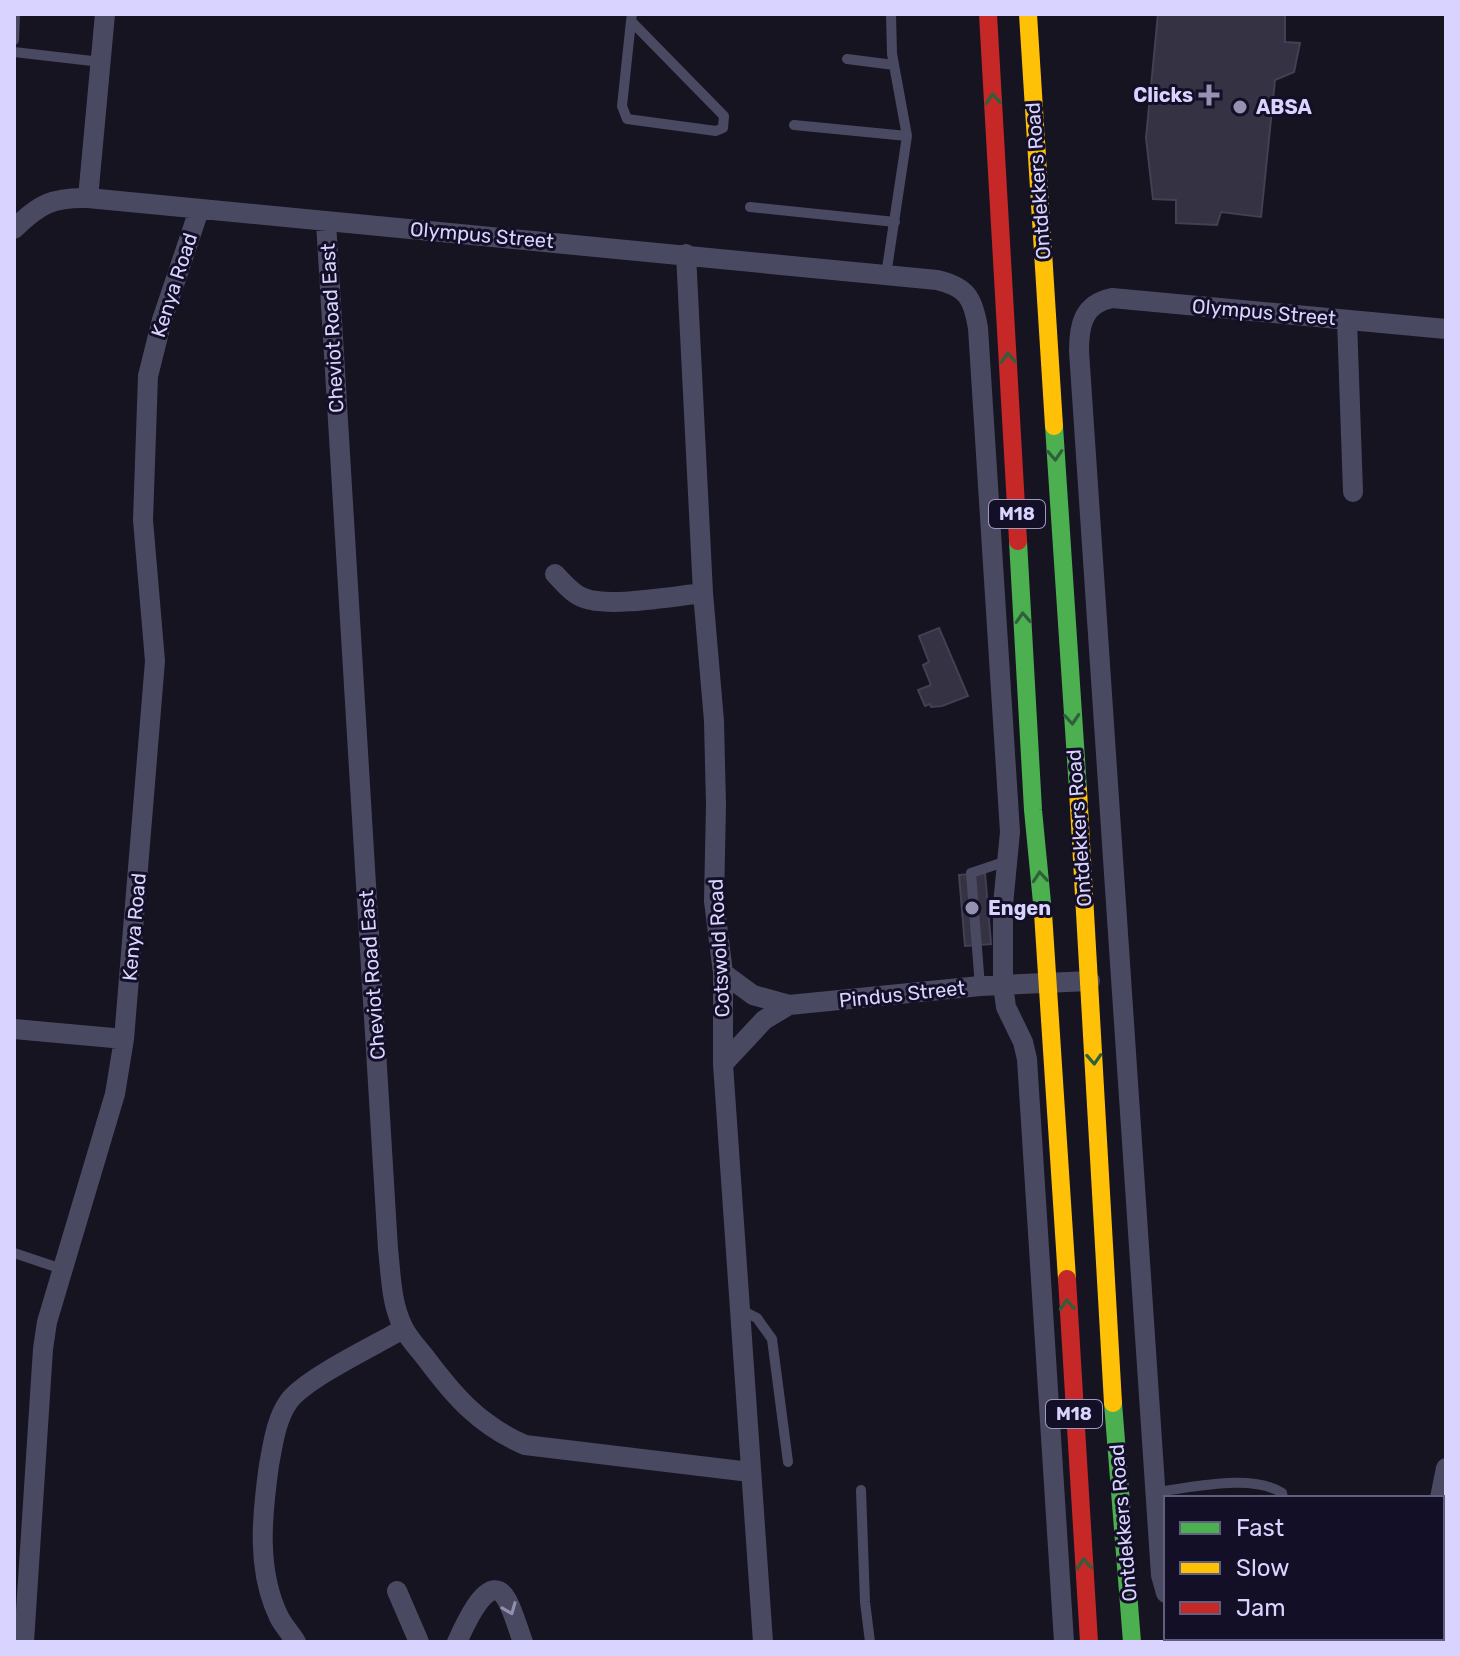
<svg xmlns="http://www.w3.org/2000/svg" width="1460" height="1656" font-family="Rubik,sans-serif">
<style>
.building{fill:#343243;stroke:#433f54;stroke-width:2}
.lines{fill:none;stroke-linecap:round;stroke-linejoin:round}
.lane{stroke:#4a4962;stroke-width:10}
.street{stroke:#4a4962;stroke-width:20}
.fast{stroke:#4caf50;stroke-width:18}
.slow{stroke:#ffc107;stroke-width:18}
.jam{stroke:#c62828;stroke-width:18}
.oneway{stroke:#305f3b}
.oneway2{stroke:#928eb0}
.poi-dot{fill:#9591b1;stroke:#130f26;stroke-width:3}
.labels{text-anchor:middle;stroke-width:6;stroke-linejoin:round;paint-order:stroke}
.shield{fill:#130f26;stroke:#9e99be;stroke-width:2}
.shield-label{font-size:18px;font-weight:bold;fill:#d9d4ff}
.poi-label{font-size:20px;font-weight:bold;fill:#d9d4ff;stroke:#130f26;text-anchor:start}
.street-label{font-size:20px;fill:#d9d4ff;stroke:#130f26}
</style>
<rect width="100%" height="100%" fill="#161421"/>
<path class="building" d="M1158,14H1285V42L1300,43L1294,72L1275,80L1261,217L1221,212L1217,225L1176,223V200L1153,199L1146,138Z
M939,628L968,696L942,706L931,707L930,704L925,706L918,690L931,685L923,665L929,662L919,636Z
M985,873L991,944L965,946L959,875Z"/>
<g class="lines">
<path class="lane" d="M631,21L724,116L723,128L716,131L627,119L622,106L631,21L632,14
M14,40L15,14
M14,52L101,62
M847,59L894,65
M794,125L907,136
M750,207L895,222
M886,275L907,136L892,54L891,14
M980,986L971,873L1007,861
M14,1253L62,1269
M739,1309L757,1318L772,1339L788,1462
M861,1490L865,1602L870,1642
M1156,1492C1191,1488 1252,1473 1282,1493L1283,1498
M1411,1642L1412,1638"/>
<path class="street" d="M88,198L105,14
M326,222L388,1249C391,1275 391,1303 403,1327C408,1338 418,1348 425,1357C454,1396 479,1425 525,1445L750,1472
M14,229C39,204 53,197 88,198L937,280C967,287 973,298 978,328L1010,832L1003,905V985L1006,1007L1023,1042L1027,1059L1064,1642
M686,254L703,593L714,721L716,805L714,901L723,973V1064L763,1642
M1347,320L1353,492
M555,574C564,583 572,594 584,598C608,608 675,596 703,593
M723,973L753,995L789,1005L980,986L1090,981
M14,1029L124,1039
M723,1064L764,1020L789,1005
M1440,1498L1446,1468
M397,1591L419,1642
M1166,1593L1161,1575L1079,351C1079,325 1083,304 1112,298L1446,329
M1442,1616L1446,1617
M1195,1638L1198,1642
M24,1642L43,1349L47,1322L115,1094L124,1039L155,661L143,520L148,376L162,320L199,210
M296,1642C291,1634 283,1625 279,1617C256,1570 262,1515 269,1465C273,1444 276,1419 289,1401C306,1378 376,1345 403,1329
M457,1642C463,1630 489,1566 507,1600C514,1613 518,1629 523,1642
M1236,1642L1238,1638"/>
<path class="fast" d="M1054,426L1078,790
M1018,541L1033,810L1043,913
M1113,1403L1132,1642"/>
<path class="slow" d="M1028,14L1054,426
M1078,790L1113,1403
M1043,913L1067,1279"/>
<path class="jam" d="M988,14L1018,541
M1067,1279L1089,1642"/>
</g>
<defs><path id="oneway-chevron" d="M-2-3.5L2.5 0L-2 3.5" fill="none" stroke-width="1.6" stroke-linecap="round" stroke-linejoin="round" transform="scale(2)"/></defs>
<g class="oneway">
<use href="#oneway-chevron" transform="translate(993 99) rotate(-93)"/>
<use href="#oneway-chevron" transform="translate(1008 358) rotate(-93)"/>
<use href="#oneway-chevron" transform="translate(1055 455) rotate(87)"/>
<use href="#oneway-chevron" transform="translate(1023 618) rotate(-93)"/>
<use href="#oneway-chevron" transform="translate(1072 719) rotate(86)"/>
<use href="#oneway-chevron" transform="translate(1040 877) rotate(-95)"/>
<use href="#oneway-chevron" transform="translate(1094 1059) rotate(87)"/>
<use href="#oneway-chevron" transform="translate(1067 1305) rotate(-94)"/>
<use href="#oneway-chevron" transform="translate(1084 1564) rotate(-94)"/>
</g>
<use class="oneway2" href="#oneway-chevron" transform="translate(510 1609) rotate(68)"/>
<g class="poi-dot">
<path d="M1205 83h8v8h8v8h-8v8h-8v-8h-8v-8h8z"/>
<circle cx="1240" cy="107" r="8"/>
<circle cx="972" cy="908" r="8"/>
</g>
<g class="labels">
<g class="shield">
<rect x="989" y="500" width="56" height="28" rx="6"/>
<rect x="1046" y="1400" width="56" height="28" rx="6"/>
</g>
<g class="shield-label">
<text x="1017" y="520">M18</text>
<text x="1074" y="1420">M18</text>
</g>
<g class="poi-label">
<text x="1193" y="102" text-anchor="end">Clicks</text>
<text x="1256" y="114">ABSA</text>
<text x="988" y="915">Engen</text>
</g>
<g class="street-label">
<text transform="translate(1038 181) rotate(-94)" y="7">Ontdekkers Road</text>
<text transform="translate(482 235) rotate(5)" y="7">Olympus Street</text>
<text transform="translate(174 285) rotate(-72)" y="7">Kenya Road</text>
<text transform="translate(1264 312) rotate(5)" y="7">Olympus Street</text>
<text transform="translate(332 328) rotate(-93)" y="7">Cheviot Road East</text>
<text transform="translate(1079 828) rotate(-94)" y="7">Ontdekkers Road</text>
<text transform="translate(134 927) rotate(-85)" y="7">Kenya Road</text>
<text transform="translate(719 948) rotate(-93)" y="7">Cotswold Road</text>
<text transform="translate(372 975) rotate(-94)" y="7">Cheviot Road East</text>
<text transform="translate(902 994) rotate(-6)" y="7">Pindus Street</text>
<text transform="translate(1123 1523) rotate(-95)" y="7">Ontdekkers Road</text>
</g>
</g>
<rect width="1460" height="1656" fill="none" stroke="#d9d4ff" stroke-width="32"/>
<rect x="1164" y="1496" width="280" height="144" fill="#130f26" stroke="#625e7d" stroke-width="2"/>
<rect x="1180" y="1522" width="40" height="12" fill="#4caf50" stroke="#625e7d" stroke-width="2"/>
<text x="1236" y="1536" font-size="24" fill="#d9d4ff">Fast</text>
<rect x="1180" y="1562" width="40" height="12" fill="#ffc107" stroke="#625e7d" stroke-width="2"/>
<text x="1236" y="1576" font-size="24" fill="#d9d4ff">Slow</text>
<rect x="1180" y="1602" width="40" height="12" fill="#c62828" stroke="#625e7d" stroke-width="2"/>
<text x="1236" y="1616" font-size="24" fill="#d9d4ff">Jam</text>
</svg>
